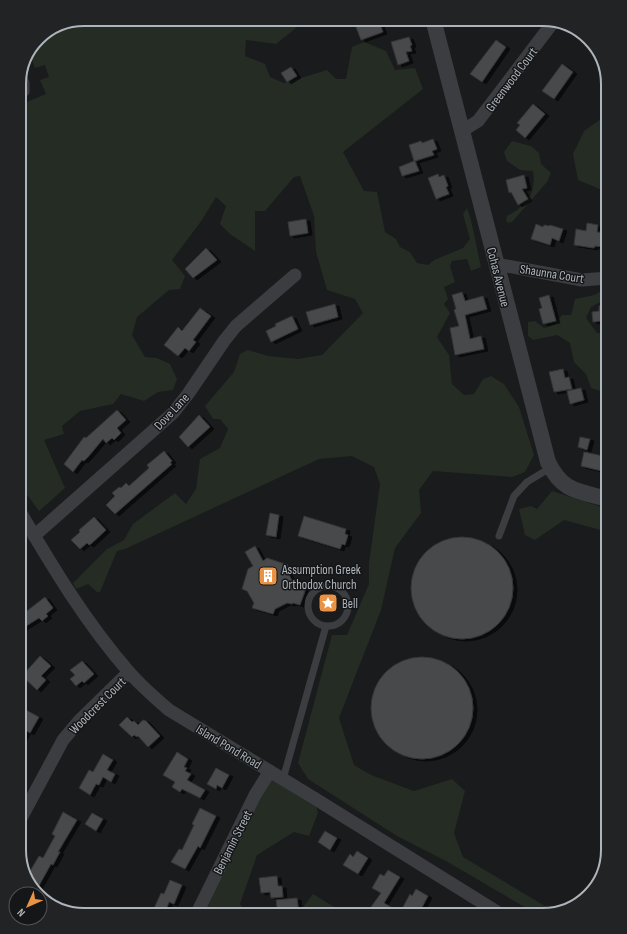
<svg xmlns="http://www.w3.org/2000/svg" width="627" height="934" font-family="'Sofia Sans Condensed',sans-serif">
<style>
.green{fill:#242c24}
.building{fill:#47494c;stroke:#343538;filter:url(#shadow)}
.lines{fill:none;stroke-linecap:round;stroke-linejoin:round}
.service{stroke:#3b3d41;stroke-width:7}
.minor{stroke:#3b3d41;stroke-width:13}
.tertiary{stroke:#3b3d41;stroke-width:16}
.labels{text-anchor:middle;stroke-width:3;stroke-linejoin:round;paint-order:stroke}
.street-label{font-size:13px;fill:#adb4bb;stroke:#151617}
.poi-label{font-size:13px;fill:#adb4bb;stroke:#151617;text-anchor:start}
.rim{fill:none;stroke:#adb4bb;stroke-width:2}
</style>
<defs>
<filter id="shadow"><feDropShadow dx="4" dy="2" stdDeviation="0" flood-color="#0009"/></filter>
</defs>
<rect width="100%" height="100%" fill="#1a1b1c"/>
<path class="green" d="M84,19H291L296,28L276,44L246,40L245,56L265,64L270,77L284,83L327,70L336,79H346L352,47L364,42L386,51L395,70L415,68L423,89L343,152L364,191L377,192L385,232L396,239L400,247L410,252L417,263L428,265L434,260L463,248L470,239L463,214L467,208L471,220L481,267L471,271L467,259L452,261L450,266L455,282L444,287L448,299L444,304L450,313L437,337L449,355L452,384L464,395L474,394L483,379L491,376L504,384L519,407L534,455L525,472L512,477L433,471L419,490L421,513L395,548L381,610L339,718L354,765L371,775L414,791L452,779L465,791L454,833L463,857L555,912L544,915H538L446,861L397,836L308,779L298,763L332,635H347L369,584V563L380,484L374,467L352,456L319,459L125,549L117,551L100,592H97L88,584L76,589L73,583L107,549L124,540L133,524L175,493L186,504L196,489L200,459L220,448L228,429L220,419H213L205,406L234,372L240,354L248,350L268,356L298,359L322,355L363,313L355,299L327,290L316,252L314,216L300,176L294,177L265,211H255V251L230,234L220,224L226,206L216,197L202,220L172,260L185,276L180,289L169,290L137,317L132,335L145,357L157,358L170,364L177,379L173,390L158,392L144,401L121,394L113,404L80,411L62,426L64,434L44,440L65,488L39,511L19,484V194L26,184L19,167V105L46,94L40,80L49,77L45,65L35,68L30,55L38,38Z
M608,114V188L602,190L578,180L573,154L584,131Z
M512,141L531,146L539,153L541,164L551,173L547,182L512,222L508,223L506,220L507,216C527,205 536,195 533,171L520,170L507,161L504,152Z
M608,287V298L591,307L586,318L597,333L608,334V389L604,392L591,388L586,374L574,362L570,343L557,335L533,340L528,336V322L535,321L544,328L554,325L562,315H571L575,299L594,295Z
M552,491L608,509V532L564,520L535,540L525,535L519,509L531,506L537,509Z
M270,771L314,798L318,813L309,836L294,832L257,855L240,904L247,915H196Z
M313,894L341,911L339,915H297Z"/>
<path class="building" d="M363,19H378L383,32L361,40L356,27L362,24Z
M409,37L412,45L410,46L412,51L406,52L409,61L398,65L391,42Z
M496,40L506,47L482,82L470,74Z
M562,64L573,72L554,99L542,91Z
M291,67L297,76L287,82L281,73Z
M533,104L545,114L525,138L516,130L520,125L517,123Z
M433,139L437,149L432,151L434,155L415,161L419,171L402,176L399,167L414,161L409,145L421,141L422,143Z
M438,174L439,177L444,175L448,186L446,187L449,194L436,199L428,178Z
M524,175L527,188L522,189L528,199L518,205L511,192L509,193L506,180Z
M306,219L308,233L290,236L288,222Z
M587,223L598,225L597,232L604,233L603,247L595,246L594,248L574,245L576,229L586,231Z
M536,224L543,227L544,225L549,226L550,225L563,229L559,241L552,238L550,245L531,239Z
M206,248L217,260L193,278L185,269Z
M462,292L465,301L483,296L487,309L465,315L470,339L481,336L484,349L455,355L450,328L459,326L454,310L456,309L452,295Z
M549,295L556,321L543,324L539,309L542,308L539,298Z
M335,304L338,317L310,325L306,312Z
M608,305V320L593,322L592,312L599,311V306Z
M200,308L211,316L193,340L196,342L189,351L185,348L178,356L164,345L178,327L182,331Z
M292,316L298,329L271,342L266,331L276,326L275,324Z
M563,369L565,378L569,377L572,389L554,392L549,372Z
M581,388L584,400L570,404L567,391Z
M117,410L126,420L117,428L121,433L114,440L112,438L106,443L103,439L88,457L84,461L82,460L73,472L64,464L84,437L86,438Z
M199,415L210,427L188,447L179,437Z
M580,437L590,439L587,450L578,447Z
M164,451L172,461L170,463L172,464L115,514L106,505L115,496L112,493L119,487L121,488L126,483L129,486L149,468L147,465Z
M584,452L603,456L601,462L604,463L602,471L581,466Z
M270,513L279,515L276,537L266,535Z
M304,516L346,529L345,534L348,535L345,545L342,544L340,549L298,536Z
M94,517L106,530L91,544L89,545L87,543L80,549L71,540L80,532L79,530Z
M411 588a51 51 0 1 1 102 0a51 51 0 1 1-102 0Z
M255,546L263,561L267,558L288,565L286,570L293,582L306,588L300,605L293,603L292,604L287,603L275,609L273,614L252,608L254,603L247,591L242,589L248,569L253,566L245,552Z
M45,597L53,608L46,614L48,616L42,621L39,618L23,628L19,623V617Z
M40,656L51,666L41,676L46,680L37,690L22,676Z
M371 708a51 51 0 1 1 102 0a51 51 0 1 1-102 0Z
M82,661L94,674L84,683L82,681L76,686L70,679L75,675L70,670Z
M26,710L39,717L30,733L27,731L19,746V725Z
M127,717L132,722L134,721L138,725L143,720L146,721L160,736L148,747L138,736L137,737L134,735L132,737L119,725Z
M177,752L188,759L184,767L187,768L185,771L191,774L187,780L205,790L200,798L182,789L180,792L172,787L175,782L163,775Z
M103,754L113,760L107,770L115,774L111,782L103,777L99,785L96,784L90,795L79,788L89,770L93,772Z
M216,768L229,775L222,788L217,785L216,789L207,784Z
M200,808L216,816L200,848L198,846L185,869L171,862L179,849L182,850L194,825L192,824Z
M63,812L77,820L58,852H60L53,865L51,864L36,891L28,883L26,878L39,856L43,858L55,836L52,834Z
M92,813L103,819L96,831L85,824Z
M325,831L337,838L330,850L318,842Z
M357,851L368,858L358,874L343,865L350,854L353,857Z
M388,870L400,877L384,903L405,915H383L371,907L381,893L372,888L380,874L384,876Z
M277,876L278,886H282L283,897L271,898L270,892L261,893L259,878Z
M170,880L182,885L174,904L169,902L164,915H151L161,893L164,894Z
M416,889L428,896L418,915L403,907L410,894L412,896Z
M297,898L299,913L278,915L276,900Z"/>
<g class="lines">
<path class="service" d="M19,98L26,92V83L22,73
M499,536L514,496L527,482L550,468
M308 606a20 20 0 1 1 40 0a20 20 0 1 1-40 0Z
M283,779L326,626"/>
<path class="minor" d="M462,131L478,121L554,21
M496,264L582,280L608,278
M19,510C52,566 86,623 129,672C141,686 155,698 169,710L314,798L502,915
M34,536L173,413L188,394L224,341L236,326L295,275
M19,822L63,740L79,721L129,672
M196,915L255,795L270,771"/>
<path class="tertiary" d="M433,19L548,462C562,492 579,491 608,499"/>
</g>
<defs>
<symbol id="building-square" viewBox="-11 -11 22 22"><rect x="-9" y="-9" width="18" height="18" rx="4" fill="#ea9344" stroke="#151617"/><path d="M-4-6H4V6H1V3H-1V6H-4ZM-2.5-4.3h1.7v1.8h-1.7ZM.8-4.3h1.7v1.8H.8ZM-2.5-1h1.7V.8h-1.7ZM.8-1h1.7V.8H.8Z" fill="#fff"/></symbol>
<symbol id="sight-square" viewBox="-11 -11 22 22"><rect x="-9" y="-9" width="18" height="18" rx="4" fill="#ea9344" stroke="#151617"/><path d="M0-6L1.8-2.2L6-1.7L2.9 1.2L3.7 5.4L0 3.3L-3.7 5.4L-2.9 1.2L-6-1.7L-1.8-2.2Z" fill="#fff"/></symbol>
</defs>
<g fill-rule="evenodd">
<use href="#building-square" x="257" y="565" width="22" height="22"/>
<use href="#sight-square" x="317" y="592" width="22" height="22"/>
</g>
<g class="labels">
<g class="street-label">
<text transform="translate(511 79) rotate(-53)" y="5">Greenwood Court</text>
<text transform="translate(552 273) rotate(9)" y="5">Shaunna Court</text>
<text transform="translate(499 277) rotate(76)" y="5">Cohas Avenue</text>
<text transform="translate(171 411) rotate(-47)" y="5">Dove Lane</text>
<text transform="translate(97 705) rotate(-45)" y="5">Woodcrest Court</text>
<text transform="translate(229 746) rotate(31)" y="5">Island Pond Road</text>
<text transform="translate(232 842) rotate(-63)" y="5">Benjamin Street</text>
</g>
<g class="poi-label">
<text x="282" y="574">Assumption Greek<tspan x="282" dy="15">Orthodox Church</tspan></text>
<text x="342" y="608">Bell</text>
</g>
</g>
<path d="M0 0H627V934H0ZM84 26H543A58 58 0 0 1 601 84V850A58 58 0 0 1 543 908H84A58 58 0 0 1 26 850V84A58 58 0 0 1 84 26Z" fill="#212324" fill-rule="evenodd"/>
<path class="rim" d="M84 26H543A58 58 0 0 1 601 84V850A58 58 0 0 1 543 908H84A58 58 0 0 1 26 850V84A58 58 0 0 1 84 26Z"/>
<g transform="translate(28 906) rotate(225)"><circle r="19" fill="#151617" stroke="#525559"/>
<path d="M0-3L7 15L0 10L-7 15Z" fill="#ea9344"/>
<text y="-6" font-size="11" font-weight="bold" text-anchor="middle" fill="#adb4bb">N</text>
</g>
</svg>
